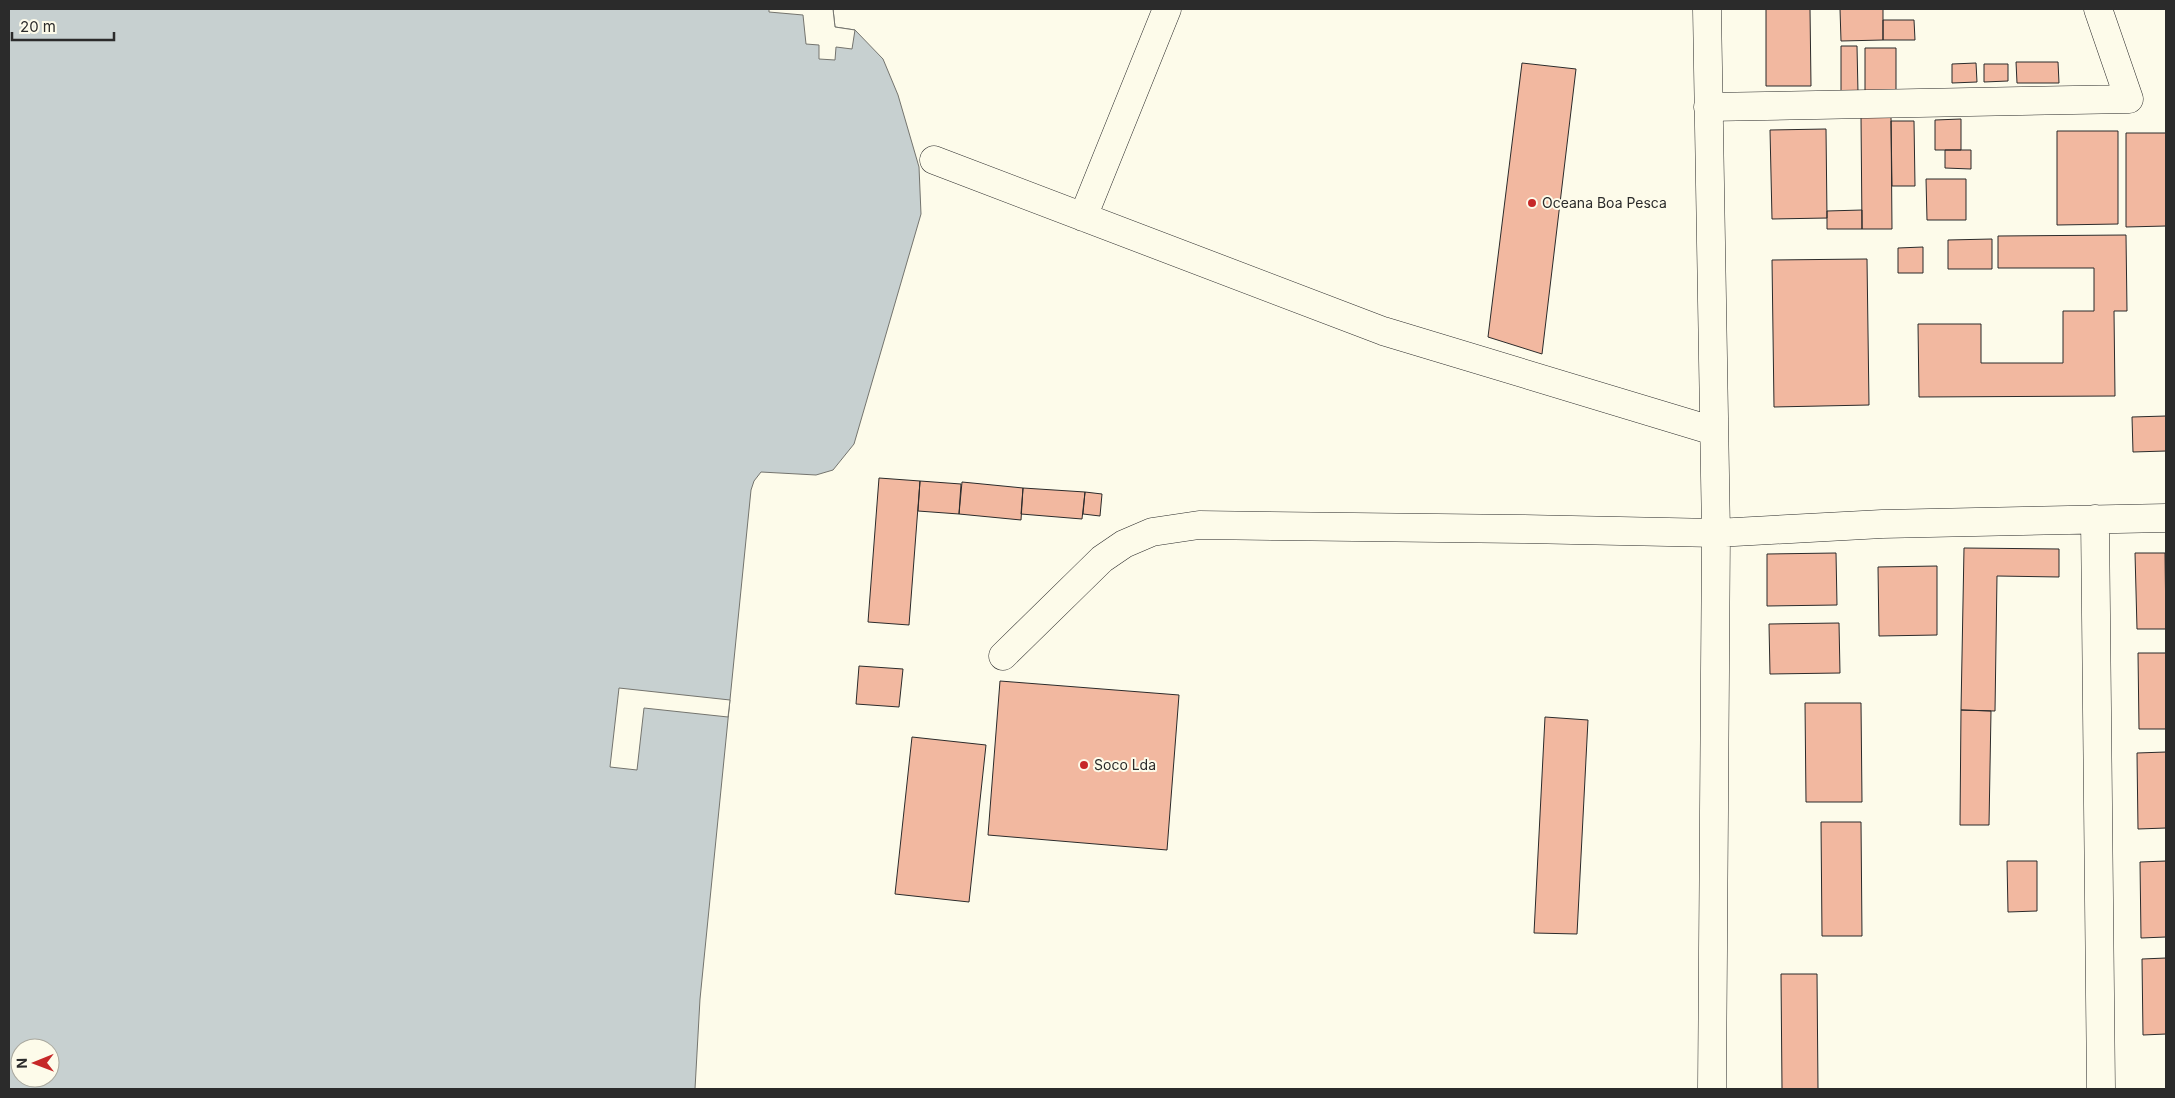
<svg xmlns="http://www.w3.org/2000/svg" width="2175" height="1098" font-family="Inter,sans-serif">
<style>
.water{fill:#c7d0d0;stroke:#74746e;fill-rule:evenodd}
.pier{fill:#fdfbea;stroke:#74746e}
.building{fill:#f2b8a0;stroke:#2b2b2b}
.lines{fill:none;stroke-linecap:round;stroke-linejoin:round}
.minor-casing{stroke:#2b2b2b;stroke-width:29}
.minor{stroke:#fdfbea;stroke-width:28}
.poi-dot{fill:#c62828;stroke:#fdfbea;stroke-width:2}
.labels{text-anchor:middle;stroke-width:4;stroke-linejoin:round;paint-order:stroke}
.poi-label{font-size:14px;fill:#2b2b2b;stroke:#fdfbea;text-anchor:start}
</style>
<rect width="100%" height="100%" fill="#fdfbea"/>
<path class="water" d="M9,9H833L835,27L855,30L883,59L898,95L919,167L921,214L854,444L833,470L816,475L761,472L754,481L751,490L700,999L695,1089H9ZM20,1048H50V1078H20Z"/>
<path class="pier" d="M769,9H833L835,27L855,30L852,49L836,47L835,60L819,59V45L806,44L803,15L769,12Z
M619,688L730,700L728,717L644,708L637,770L610,767Z"/>
<path class="building" d="M1766,9H1810L1811,86H1766Z
M1840,9H1883V40L1841,41Z
M1883,20H1914L1915,40H1883Z
M1841,46H1857L1858,93H1841Z
M1865,48H1896V91L1865,92Z
M2016,62H2058L2059,83H2017Z
M1522,63L1576,69L1542,354L1488,337Z
M1976,63L1977,82L1952,83V64Z
M1984,64H2008V81L1984,82Z
M1861,117H1891L1892,229H1862Z
M1961,119V150H1935V120Z
M1891,121H1914L1915,186H1892Z
M1826,129L1827,218L1772,219L1770,130Z
M2057,131H2118V224L2057,225Z
M2126,133H2166V226L2126,227Z
M1945,150H1971V169L1945,168Z
M1926,179H1966V220H1927Z
M1862,210V229H1827V211Z
M2126,235L2127,311H2114L2115,396L1919,397L1918,324H1981V363H2063V311H2094V268H1998V236Z
M1992,239V269H1948V240Z
M1923,247V273H1898V248Z
M1867,259L1869,405L1774,407L1772,260Z
M2166,416V451L2133,452L2132,417Z
M879,478L920,481L909,625L868,622Z
M920,481L961,484L959,514L918,511Z
M962,482L1023,488L1021,520L959,514Z
M1023,488L1085,492L1082,519L1021,514Z
M1085,492L1102,494L1100,516L1083,514Z
M1964,548L2059,549V577L1997,576L1995,711L1961,710Z
M1836,553L1837,605L1767,606V554Z
M2135,553H2165L2166,629H2137Z
M1937,566V635L1879,636L1878,567Z
M1839,623L1840,673L1770,674L1769,624Z
M2138,653H2166V729H2139Z
M859,666L903,669L899,707L856,704Z
M1000,681L1179,695L1167,850L988,835Z
M1805,703H1861L1862,802H1806Z
M1961,710L1991,711L1989,825H1960Z
M1545,717L1588,720L1577,934L1534,933Z
M912,737L986,745L969,902L895,894Z
M2166,752V828L2138,829L2137,753Z
M1821,822H1861L1862,936H1822Z
M2007,861H2037V911L2008,912Z
M2166,861V937L2141,938L2140,862Z
M2166,958V1034L2143,1035L2142,959Z
M1781,974H1817L1818,1089H1782Z"/>
<g class="lines">
<defs>
<path id="minor" d="M1707,9L1716,533L1712,1089
M1708,107L2129,99L2098,9
M934,160L1383,331L1714,431
M1083,217L1167,9
M2095,519L2101,1089
M1003,656L1102,559L1124,544L1152,532L1199,525L1522,529L1716,533L1882,524L2166,518"/>
</defs>
<use href="#minor" class="minor-casing"/>
<use href="#minor" class="minor"/>
</g>
<g class="poi-dot">
<circle cx="1532" cy="203" r="5"/>
<circle cx="1084" cy="765" r="5"/>
</g>
<g class="labels">
<g class="poi-label">
<text x="1542" y="208">Oceana Boa Pesca</text>
<text x="1094" y="770">Soco Lda</text>
</g>
</g>
<rect width="2175" height="1098" fill="none" stroke="#2b2b2b" stroke-width="20"/>
<g transform="translate(35 1063) rotate(269)"><circle r="24" fill="#fdfbea" stroke="#a9a89e"/>
<path d="M0-4L9 19L0 12L-9 19Z" fill="#c62828"/>
<text y="-8" font-size="14" font-weight="bold" text-anchor="middle" fill="#2b2b2b">N</text>
</g>
<path d="M12 32v8h102v-8" fill="none" stroke="#2b2b2b" stroke-width="2.5"/>
<text x="20" y="32" font-size="15" fill="#2b2b2b" stroke="#fdfbea" stroke-width="4" paint-order="stroke">20 m</text>
</svg>
